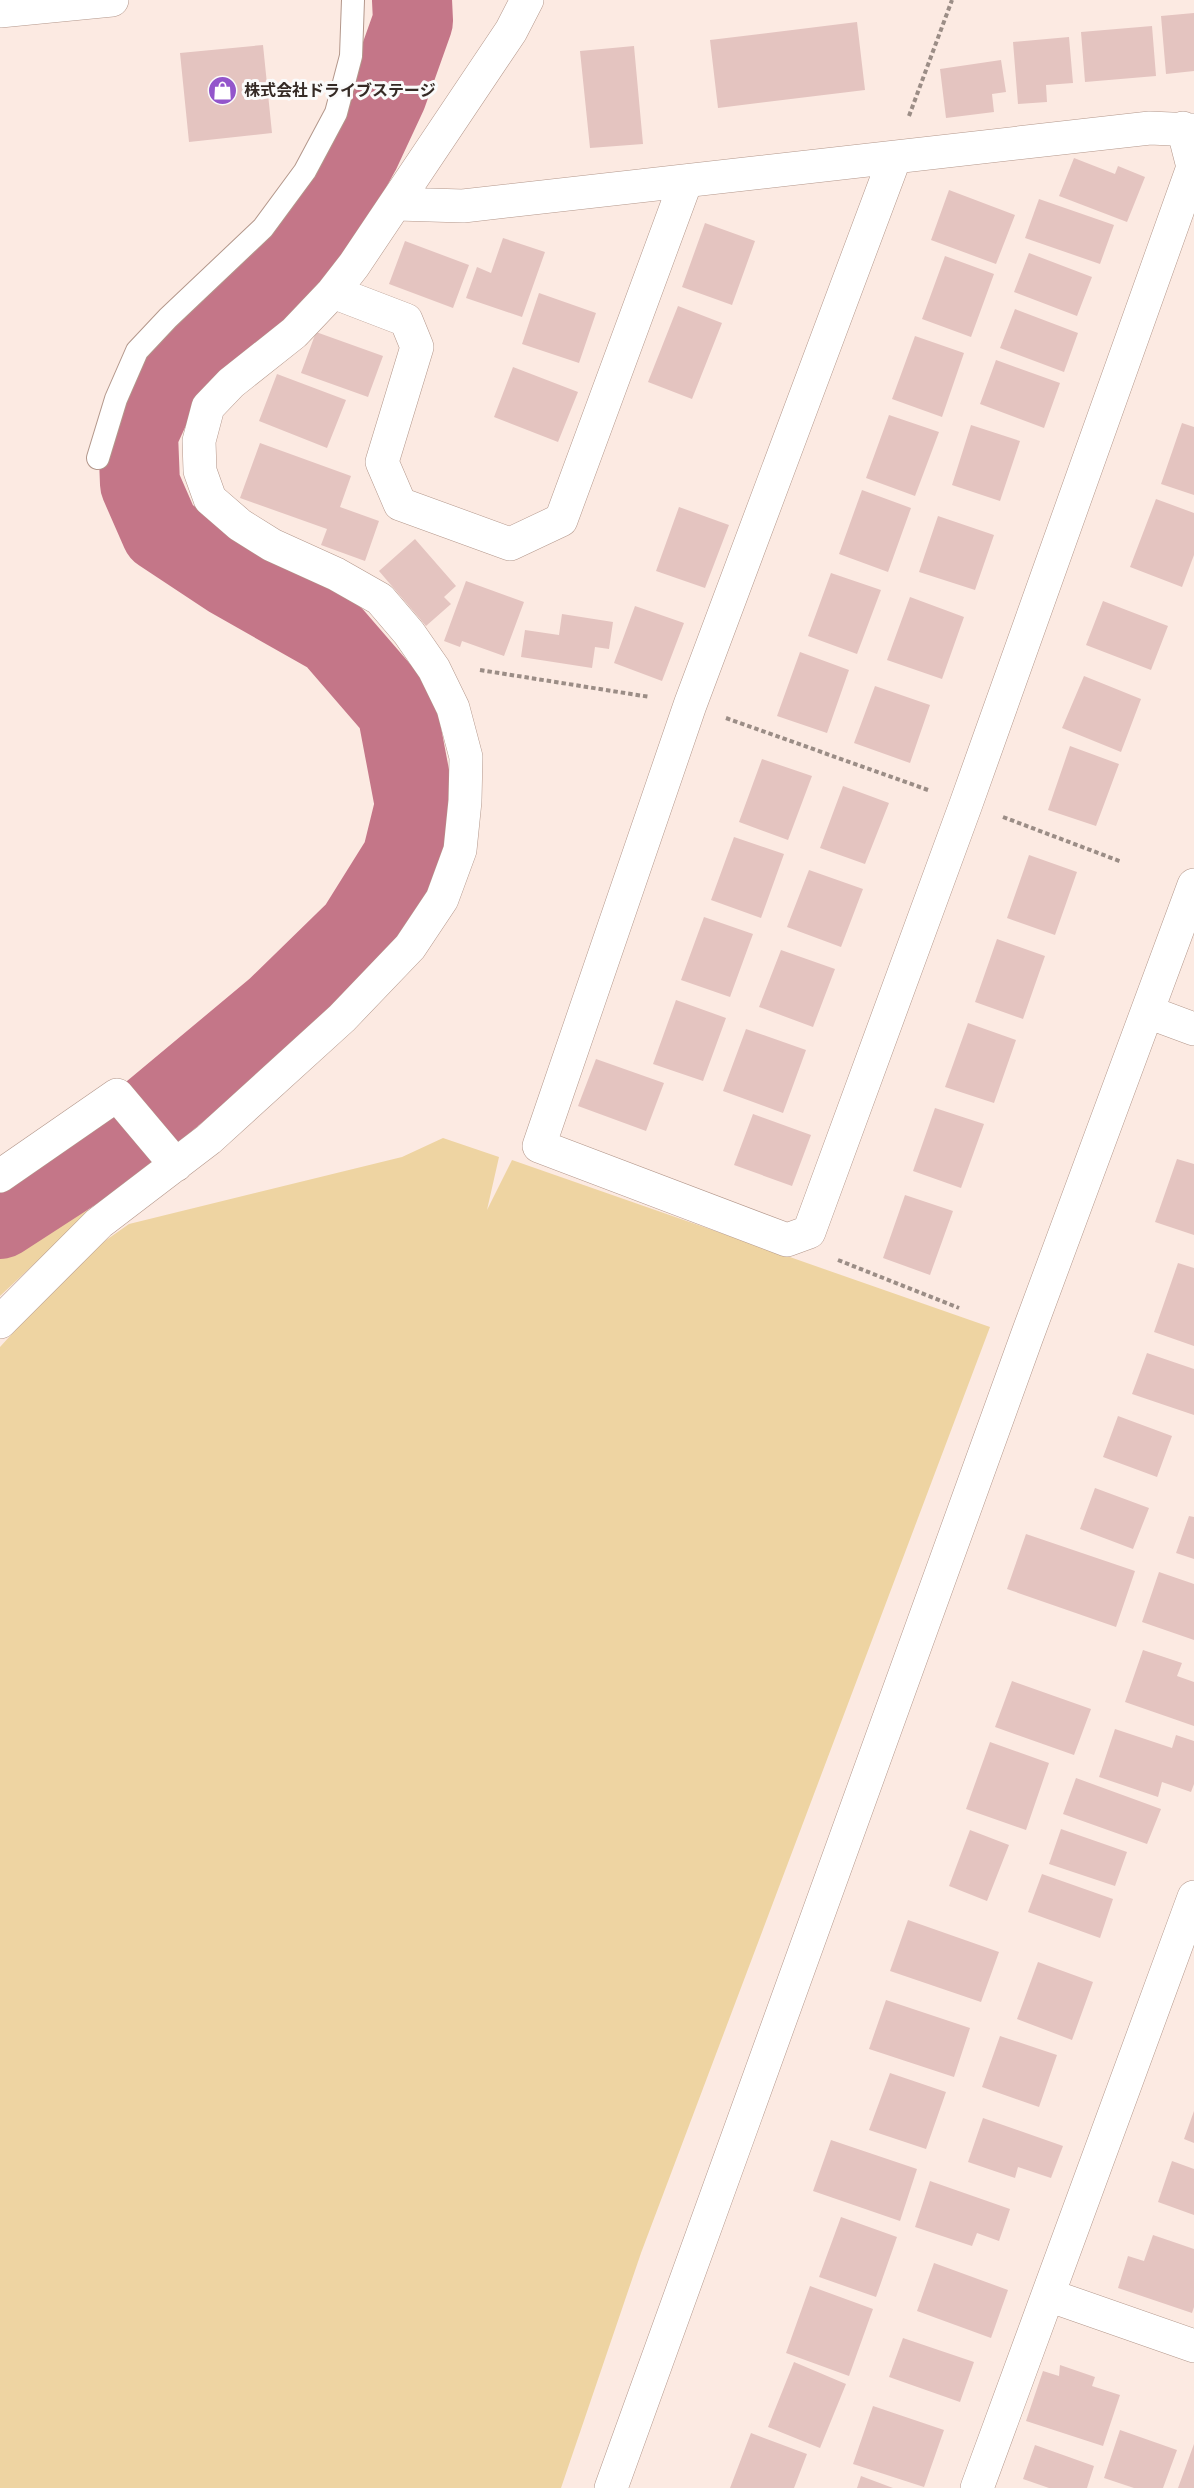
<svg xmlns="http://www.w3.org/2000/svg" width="1194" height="2488" font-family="Helvetica,'Noto Sans JP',sans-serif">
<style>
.green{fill:#eed4a2}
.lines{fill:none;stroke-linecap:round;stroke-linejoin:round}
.river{stroke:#c47688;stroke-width:80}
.building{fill:#e4c4c0}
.service-casing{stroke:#b3978b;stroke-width:24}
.minor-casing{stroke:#b3978b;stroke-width:34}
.tertiary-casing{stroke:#b3978b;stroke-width:34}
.path{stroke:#9b8d86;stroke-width:4;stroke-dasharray:4.5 3;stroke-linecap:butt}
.service{stroke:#fff;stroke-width:22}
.minor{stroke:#fff;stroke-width:33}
.tertiary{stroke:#fff;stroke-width:33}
.labels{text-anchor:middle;stroke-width:6;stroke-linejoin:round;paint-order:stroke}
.poi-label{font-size:16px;font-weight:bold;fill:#352a25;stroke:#fbfbfb;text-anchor:start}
</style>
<rect width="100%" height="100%" fill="#fceae2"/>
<path class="green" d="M443,1138L499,1157L487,1210L512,1160L990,1327L641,2253L561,2488H0V1347L82,1257L129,1224L402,1157Z
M93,1209L0,1296V1256L57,1215Z"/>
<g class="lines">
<path class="river" d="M0,1219L108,1149L277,1008L357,930L402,858L415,805L397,710L333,636L229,577L161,532L140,484L138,434L160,386L230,327L311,241L360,152L387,94L413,21L412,0"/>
</g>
<path class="building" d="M1194,13V71L1166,74L1161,16Z
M857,22L865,90L718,108L710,40Z
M1152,26L1156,76L1085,82L1081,32Z
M1069,37L1073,83L1046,85L1047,102L1018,104L1013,42Z
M263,45L272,133L189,142L180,53Z
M634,46L643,144L590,148L580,51Z
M1001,60L1006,92L992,94L994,112L946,118L940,69Z
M1074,158L1115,174L1118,166L1145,177L1127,222L1059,196Z
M949,190L1015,215L996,264L931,240Z
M1039,199L1114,225L1100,264L1025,238Z
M705,223L755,241L732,305L682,287Z
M503,238L545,252L522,317L466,298L477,267L491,273Z
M405,241L469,265L453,308L389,284Z
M1029,253L1092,277L1077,316L1014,292Z
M945,256L994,274L971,337L922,319Z
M539,293L596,313L579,363L522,344Z
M678,306L722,323L692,399L648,382Z
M1015,309L1078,333L1064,372L1000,348Z
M316,332L383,356L368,397L301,373Z
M915,336L964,353L942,417L892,399Z
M996,360L1060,383L1044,428L980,404Z
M513,367L578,392L558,442L494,417Z
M277,374L346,400L327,448L259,421Z
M889,415L939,432L915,496L866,478Z
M1182,423L1194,427V495L1161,484Z
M971,425L1020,441L1000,501L952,485Z
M260,443L351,476L340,507L379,521L365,561L321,545L327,529L240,498Z
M862,490L911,508L888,572L839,554Z
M1156,499L1194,513V555L1182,587L1130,567Z
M679,507L729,525L705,588L656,571Z
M938,516L994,535L975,590L919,572Z
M415,539L456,586L444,597L451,604L426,626L379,571Z
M831,573L881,590L857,654L808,636Z
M466,581L524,602L504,656L462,641L460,647L444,641Z
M910,597L964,617L942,679L887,660Z
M1103,601L1168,626L1151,670L1086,645Z
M635,606L684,623L662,681L614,663Z
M562,614L613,622L609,649L595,647L592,668L521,657L525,630L559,635Z
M800,652L849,670L827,733L777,716Z
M1084,676L1141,699L1121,752L1062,728Z
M875,686L930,705L910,763L854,743Z
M1070,746L1119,764L1096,826L1048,810Z
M762,759L812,776L788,840L739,822Z
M843,786L889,803L865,864L820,848Z
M734,837L784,854L761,918L711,900Z
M1029,855L1077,872L1055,935L1007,918Z
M809,870L863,889L841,947L787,927Z
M704,917L753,934L730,997L681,980Z
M997,939L1045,956L1023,1019L975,1002Z
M781,950L835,969L813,1027L759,1007Z
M676,1000L726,1018L703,1081L653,1064Z
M968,1023L1016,1040L994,1103L945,1087Z
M746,1029L806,1050L783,1113L723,1091Z
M596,1059L664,1083L646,1131L578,1106Z
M935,1108L984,1124L961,1188L913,1171Z
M753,1114L811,1135L792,1186L734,1165Z
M1177,1159L1194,1164V1235L1155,1222Z
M905,1195L953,1211L930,1275L883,1258Z
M1178,1263L1194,1268V1346L1154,1332Z
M1147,1353L1194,1369V1415L1132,1394Z
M1118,1416L1172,1436L1157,1477L1103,1457Z
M1095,1488L1149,1508L1133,1549L1080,1529Z
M1189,1516L1194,1517V1559L1176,1553Z
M1026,1534L1135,1571L1116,1627L1007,1589Z
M1159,1572L1194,1584V1640L1142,1622Z
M1143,1650L1182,1663L1177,1676L1194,1682V1726L1125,1702Z
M1012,1681L1091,1709L1074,1755L995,1727Z
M1115,1729L1172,1748L1176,1735L1194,1741V1784L1191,1792L1162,1782L1158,1797L1099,1777Z
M990,1742L1049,1763L1026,1830L966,1809Z
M1076,1778L1161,1809L1147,1844L1063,1814Z
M1061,1829L1127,1852L1115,1886L1049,1864Z
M970,1830L1009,1845L987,1901L949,1886Z
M1042,1874L1113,1899L1100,1938L1028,1912Z
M908,1920L999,1952L981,2002L890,1971Z
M1038,1962L1093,1982L1072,2040L1017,2019Z
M886,2000L970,2028L954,2077L869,2049Z
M1000,2036L1057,2055L1039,2107L982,2087Z
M890,2073L946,2092L926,2149L869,2130Z
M1194,2111V2143L1184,2139Z
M983,2118L1063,2146L1051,2178L1018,2167L1015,2178L968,2162Z
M831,2140L917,2169L900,2221L813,2191Z
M1172,2161L1194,2169V2215L1158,2202Z
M930,2181L1010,2209L999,2241L977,2233L972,2246L915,2227Z
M841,2217L897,2237L876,2297L819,2277Z
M1153,2235L1194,2249V2307L1192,2313L1118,2288L1128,2256L1144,2261Z
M934,2263L1008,2290L991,2338L917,2311Z
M810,2286L873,2309L849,2376L786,2353Z
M903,2338L974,2362L960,2402L889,2377Z
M794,2362L846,2384L820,2448L768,2427Z
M1060,2365L1095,2377L1092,2386L1120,2395L1103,2446L1026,2421L1043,2371L1059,2376Z
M873,2406L944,2430L924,2487L853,2464Z
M1120,2430L1177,2450L1163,2488H1134L1104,2478Z
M751,2433L807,2454L794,2488H730Z
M1194,2444V2488H1178Z
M1035,2445L1094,2466L1087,2488H1049L1023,2479Z
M861,2476L893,2488H857Z"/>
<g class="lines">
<defs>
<path id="service" d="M98,458L116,399L137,351L168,318L263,228L305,171L336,113L351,56L353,0"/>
<path id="minor" d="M895,157L690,705L539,1146L787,1240L809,1232L966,804L1193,167L1183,128
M397,204L463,206L1150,128L1194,130
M333,292L406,320L417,347L382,462L400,504L510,544L561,520L686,181
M0,1176L117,1095L176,1165
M0,1322L99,1223L209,1139L342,1018L410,947L442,899L460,850L465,801L466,757L453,708L434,669L409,633L380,599L336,574L272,545L240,525L210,499L200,471L199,441L208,407L231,383L294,333L333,292L354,265L511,31L527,0
M1048,2295L1194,2346
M977,2488L1194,1897"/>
<path id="tertiary" d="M0,11L112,0
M1148,1012L1194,1029
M611,2488L1027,1336L1194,885"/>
</defs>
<use href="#service" class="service-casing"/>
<use href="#minor" class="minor-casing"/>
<use href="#tertiary" class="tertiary-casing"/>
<path class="path" d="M909,116L952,0
M480,670L650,697
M726,718L928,790
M1003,817L1122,862
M838,1260L959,1308"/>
<use href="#service" class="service"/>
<use href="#minor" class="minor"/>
<use href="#tertiary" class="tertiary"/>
</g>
<defs>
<symbol id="shop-disc" viewBox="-11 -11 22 22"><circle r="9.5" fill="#9355cb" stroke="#fbfbfb"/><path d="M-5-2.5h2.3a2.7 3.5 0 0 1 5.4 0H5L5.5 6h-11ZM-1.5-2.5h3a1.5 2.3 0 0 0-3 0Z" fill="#fff"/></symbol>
</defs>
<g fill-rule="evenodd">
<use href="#shop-disc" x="206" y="74" width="33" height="33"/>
</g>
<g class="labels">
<g class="poi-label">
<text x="244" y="96">株式会社ドライブステージ</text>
</g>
</g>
</svg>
